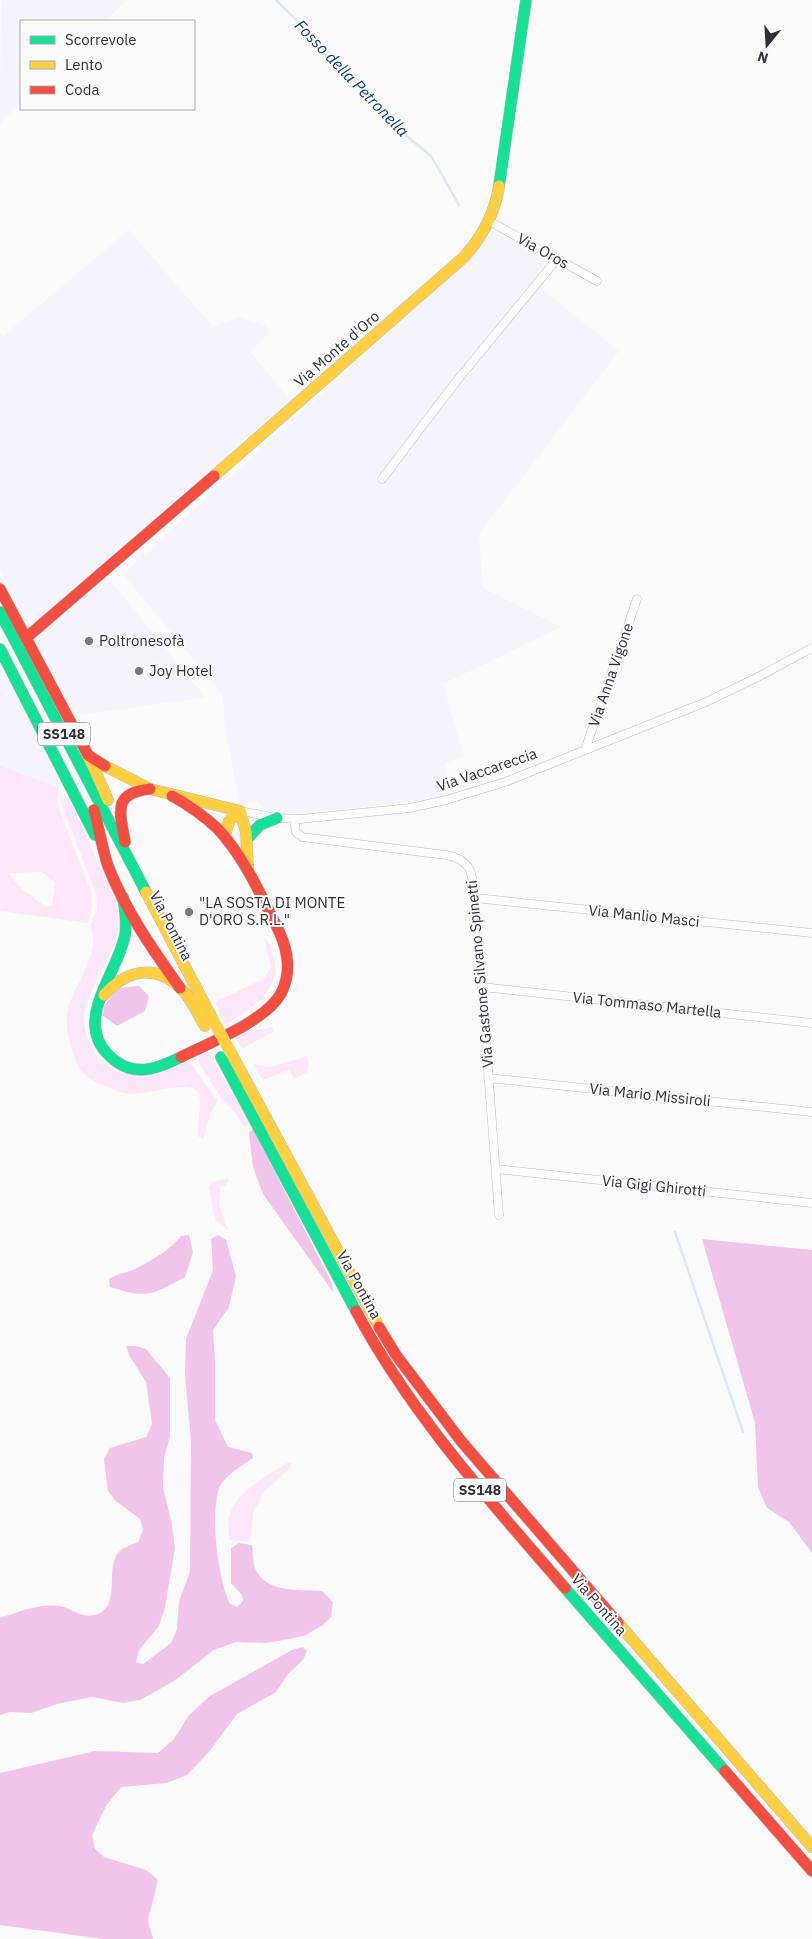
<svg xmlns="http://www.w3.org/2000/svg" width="812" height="1939" font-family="'IBM Plex Sans',sans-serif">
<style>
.built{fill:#f5f3fc}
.green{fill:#fce7f8;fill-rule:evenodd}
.forest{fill:#f1c5ea}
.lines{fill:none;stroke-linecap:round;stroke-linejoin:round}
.stream{stroke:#dfe6f2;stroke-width:2.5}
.street-casing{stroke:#bcbbc1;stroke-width:9}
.fast-casing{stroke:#bcbbc1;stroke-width:12}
.slow-casing{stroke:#bcbbc1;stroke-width:12}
.jam-casing{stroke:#bcbbc1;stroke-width:12}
.street{stroke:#fefefe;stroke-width:8}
.fast{stroke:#16e098;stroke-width:11}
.slow{stroke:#ffcf43;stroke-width:11}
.jam{stroke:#f24e42;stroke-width:11}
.slow-bridge-casing{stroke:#d4d4d6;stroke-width:12;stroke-linecap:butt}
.slow-bridge{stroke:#ffcf43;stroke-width:11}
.poi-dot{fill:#78767e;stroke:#fafafa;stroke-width:2}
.labels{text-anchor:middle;stroke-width:4;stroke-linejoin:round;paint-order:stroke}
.shield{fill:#fafafa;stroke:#6e6c74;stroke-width:1}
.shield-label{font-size:14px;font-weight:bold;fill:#322f3b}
.street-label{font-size:15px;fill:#322f3b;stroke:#fafafa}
.poi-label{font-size:15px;fill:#322f3b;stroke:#fafafa;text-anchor:start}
.water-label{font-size:16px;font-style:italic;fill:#0e397f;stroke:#fafafa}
</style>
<rect width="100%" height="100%" fill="#fafafa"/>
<path class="built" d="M1,0H127L105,21H21V103L0,124Z
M496,227L550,259L532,281L619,351L479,534L483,588L561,627L443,684L464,756L445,763L452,793L428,800L297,814H280L263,809L257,801L240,805L225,728L223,697L212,682L123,574L422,303L480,246Z
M129,230L213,327L239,317L265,325L269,333L250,352L289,398L250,435L30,627L0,570V333L3,336Z
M106,575L205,697L74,716L32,640Z
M0,664L53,765L61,783L59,787L0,766Z"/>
<path class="green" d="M0,766L59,787L57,800L59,809L91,892L92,907L88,923L0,911ZM42,872L55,882L52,905L47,907C37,900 13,885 10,873Z
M64,798H69L116,903C119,916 120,927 117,940C107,961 93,984 86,1006C78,1031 96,1068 123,1073C132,1074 172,1063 184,1060L190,1062L217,1100V1104C206,1115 209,1127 203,1140L198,1136C197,1122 204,1102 197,1091C189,1080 145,1095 130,1094C119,1093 108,1087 98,1083C92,1080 84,1075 80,1069C72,1054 65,1032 67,1015C70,987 104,953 90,926L97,910L96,894L61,802Z
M264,938C271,944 272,950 274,959C283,991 248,1010 225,1025L215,1002L265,978L271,966Z
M272,1027L274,1031L242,1049L234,1037C249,1025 257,1033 272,1027Z
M205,1046L250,1123L244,1127L235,1112L222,1099L200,1065C197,1057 199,1052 205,1046Z
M305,1057L309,1060L307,1072L294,1079L289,1070L263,1080L253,1064L270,1067Z
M229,1179L226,1185L220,1187L219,1204L228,1230L215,1220L209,1187L213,1181Z
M287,1463H291V1467L263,1493L253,1513L251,1538L249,1541L229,1540C229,1532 227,1520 230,1513C238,1491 268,1475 287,1463Z"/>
<path class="forest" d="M139,986L149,996L145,1011L117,1026L103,1016L104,1006L118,988Z
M253,1129L332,1283L333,1292L263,1194L253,1167L249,1133Z
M189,1235L193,1252L185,1277C151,1295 148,1299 110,1287L109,1279C119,1273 130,1272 139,1267C154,1259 171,1249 181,1236Z
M218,1235L226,1240L236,1276L229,1307L213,1330L215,1361V1420L228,1447L252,1453L253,1458C242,1466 224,1475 219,1489C210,1515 218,1579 230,1604L237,1607L243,1601L242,1595L231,1583V1548L239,1543L252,1545C253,1551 253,1559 254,1565C263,1594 298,1589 322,1591L333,1602L331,1617L323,1625L304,1636L267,1643L236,1642L214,1650L174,1681L140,1700L123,1703L92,1697L57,1704L31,1713L10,1712L0,1715V1618C17,1612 42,1603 60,1606C74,1609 84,1621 100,1613C119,1603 107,1572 116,1556C120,1548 131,1545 138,1542L143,1530L140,1519L116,1501L108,1491L104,1459L110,1448L146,1437L152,1424L146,1382L129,1355L126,1346H136L146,1349L170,1378V1436L164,1458L163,1487L172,1525L175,1548L165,1607L159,1626L139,1650L136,1662L143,1664L171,1643L177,1629L179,1602L190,1571L191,1441L185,1375L186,1339L213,1270L211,1239Z
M702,1239L812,1250V1553L789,1522L767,1508L758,1487L755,1423Z
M303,1647L307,1651L303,1660L288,1674L276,1692L237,1714L209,1752L187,1775L167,1783L121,1787L106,1806L92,1835L95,1849L104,1857L146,1870L158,1880L148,1920L153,1939H103L0,1925V1773L95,1751L158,1753L174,1739L189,1715L210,1696L292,1650Z"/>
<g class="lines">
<path class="stream" d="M276,0L361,83L397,128L431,156L459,205
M675,1232L743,1432"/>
<defs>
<path id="street" d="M489,221L597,281
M382,479L455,383L557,259
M585,750L637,599
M240,811L277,818L300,819L410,808L446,800L505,782L706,702L756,678L812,648
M294,819L296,832L302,837L446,855C473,860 472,874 475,898L499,1215
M475,898L812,933
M482,987L812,1023
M488,1078L812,1112
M497,1169L812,1203"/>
<path id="fast" d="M499,186L526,0
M0,612L146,892
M0,649L95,835
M248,838L260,825L277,818
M123,897C125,909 127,923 125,935C117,976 67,1027 117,1062C138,1077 161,1067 181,1057
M221,1057L356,1311
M565,1588L725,1771"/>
<path id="slow" d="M214,476L464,257C482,237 495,213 499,186
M88,755L108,800
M105,766L150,789L240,811
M225,836L229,821L240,811L246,832L248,869
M146,892L213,1020
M104,995C128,968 159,963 185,993C193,1002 198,1015 205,1026
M231,1053L379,1327
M618,1623L812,1847"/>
<path id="jam" d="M0,589L88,755L105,766
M26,638L214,476
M172,796C189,805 204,816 218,829C241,854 255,883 270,913C277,927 285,941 287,958C289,971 286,987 278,998C260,1023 209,1043 181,1057
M94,810C99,828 102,848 108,866C125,910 153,950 180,988
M125,842C120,812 112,793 150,789
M356,1311C411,1414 489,1500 565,1588
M379,1327L396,1355L461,1441L618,1623
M725,1771L812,1871"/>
</defs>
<use href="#street" class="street-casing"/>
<use href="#fast" class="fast-casing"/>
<use href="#slow" class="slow-casing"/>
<use href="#jam" class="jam-casing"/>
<use href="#street" class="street"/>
<use href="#fast" class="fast"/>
<use href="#slow" class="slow"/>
<use href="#jam" class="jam"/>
<defs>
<path id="slow-bridge" d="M213,1020L231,1053"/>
</defs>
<use href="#slow-bridge" class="slow-bridge-casing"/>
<use href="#slow-bridge" class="slow-bridge"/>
</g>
<g class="poi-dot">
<circle cx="89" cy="641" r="5"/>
<circle cx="139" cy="671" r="5"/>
<circle cx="189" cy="912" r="5"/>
</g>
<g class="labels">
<g class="shield">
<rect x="38" y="722.5" width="52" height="23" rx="4"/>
<rect x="454" y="1478.5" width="52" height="23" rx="4"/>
</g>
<g class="shield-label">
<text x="64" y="739">SS148</text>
<text x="480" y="1495">SS148</text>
</g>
<g class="street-label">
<text transform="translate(543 251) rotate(29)" y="5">Via Oros</text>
<text transform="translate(337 349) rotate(-41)" y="5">Via Monte d'Oro</text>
<text transform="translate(611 675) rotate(-71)" y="5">Via Anna Vigone</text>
<text transform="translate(487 770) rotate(-19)" y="5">Via Vaccareccia</text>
<text transform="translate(644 916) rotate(6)" y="5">Via Manlio Masci</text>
<text transform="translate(171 926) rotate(63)" y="5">Via Pontina</text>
<text transform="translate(480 974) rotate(-95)" y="5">Via Gastone Silvano Spinetti</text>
<text transform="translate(647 1005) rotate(6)" y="5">Via Tommaso Martella</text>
<text transform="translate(650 1095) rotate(6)" y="5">Via Mario Missiroli</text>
<text transform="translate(654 1186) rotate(6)" y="5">Via Gigi Ghirotti</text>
<text transform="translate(359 1285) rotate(61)" y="5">Via Pontina</text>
<text transform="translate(599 1605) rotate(49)" y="5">Via Pontina</text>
</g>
<g class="poi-label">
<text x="99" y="646">Poltronesofà</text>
<text x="149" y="676">Joy Hotel</text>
<text x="199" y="908">"LA SOSTA DI MONTE<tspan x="199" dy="17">D'ORO S.R.L."</tspan></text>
</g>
<g class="water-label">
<text transform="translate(352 78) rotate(46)" y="6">Fosso della Petronella</text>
</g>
</g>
<rect x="20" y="20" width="175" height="90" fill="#fafafa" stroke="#aaa9ae"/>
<rect x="30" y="36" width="25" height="8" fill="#16e098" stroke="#aaa9ae"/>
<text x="65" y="45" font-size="15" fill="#322f3b">Scorrevole</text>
<rect x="30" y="61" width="25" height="8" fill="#ffcf43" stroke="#aaa9ae"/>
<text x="65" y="70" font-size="15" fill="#322f3b">Lento</text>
<rect x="30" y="86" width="25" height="8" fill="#f24e42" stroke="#aaa9ae"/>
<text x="65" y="95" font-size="15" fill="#322f3b">Coda</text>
<g transform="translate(767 45) rotate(198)" stroke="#fafafa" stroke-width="4" paint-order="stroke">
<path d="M0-4L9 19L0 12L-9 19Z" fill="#322f3b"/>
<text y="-8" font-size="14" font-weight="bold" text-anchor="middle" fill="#322f3b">N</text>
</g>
</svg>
